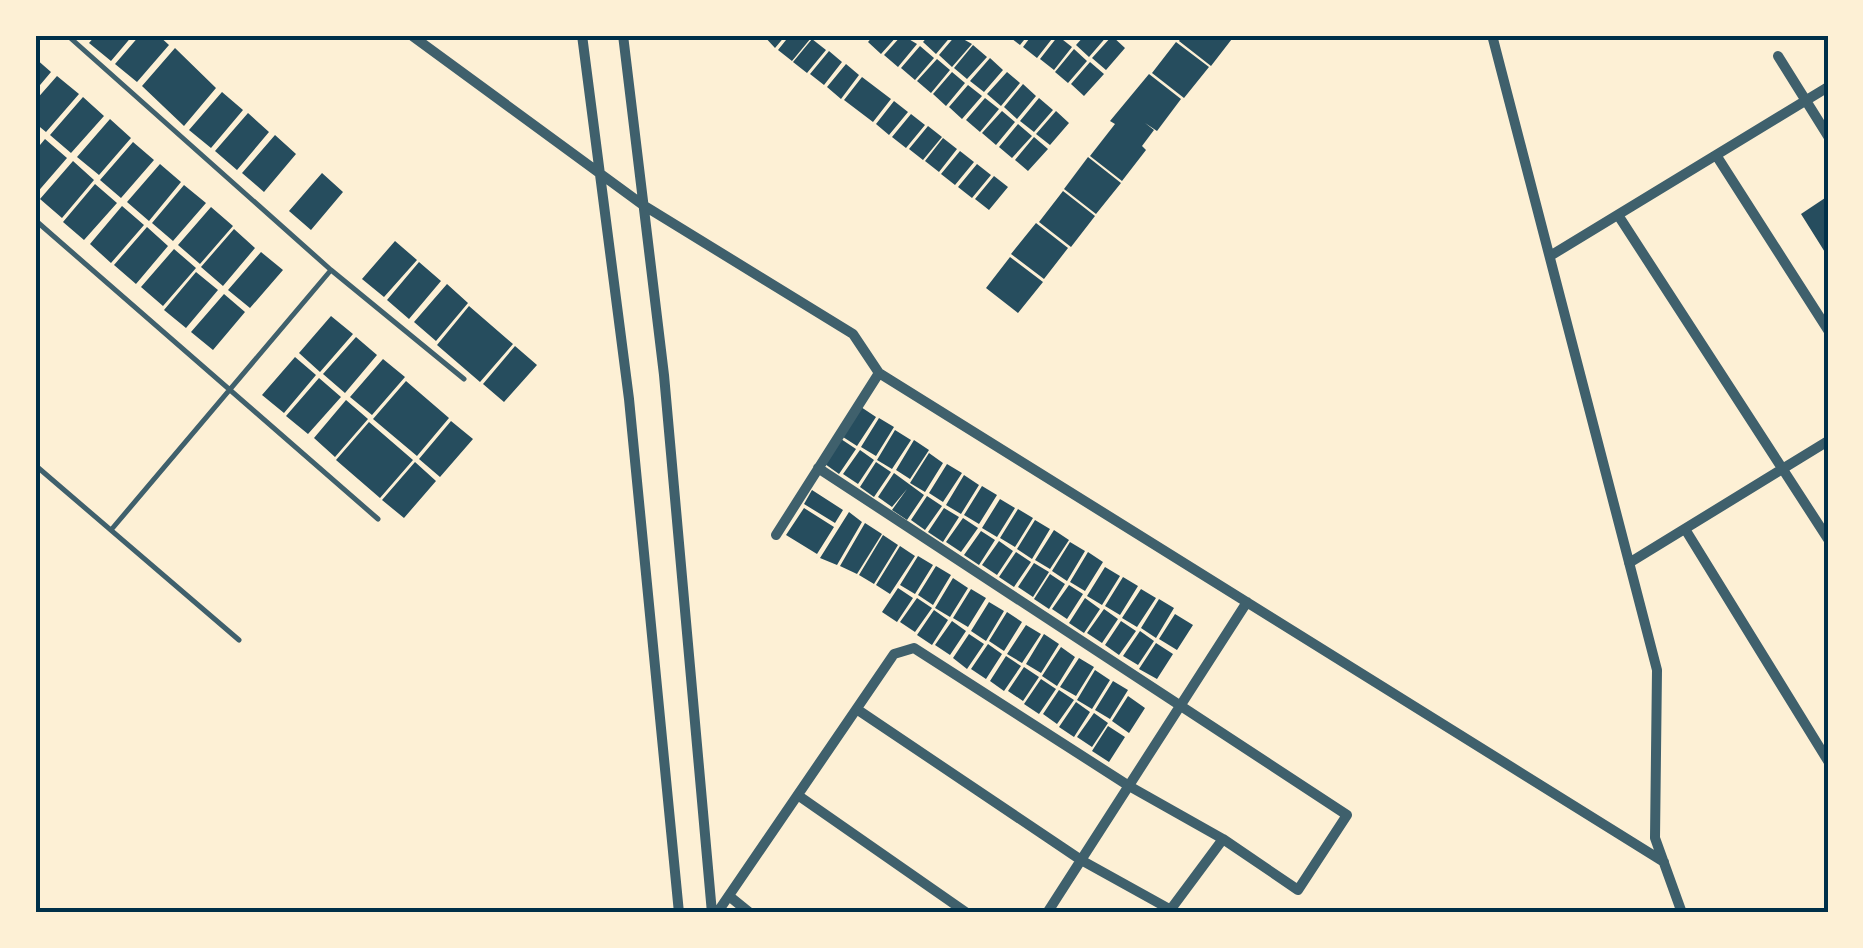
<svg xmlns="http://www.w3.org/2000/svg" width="1863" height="948" font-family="'Asap Condensed',sans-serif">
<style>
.building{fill:#264d5e}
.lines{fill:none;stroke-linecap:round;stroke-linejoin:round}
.service{stroke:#3f606c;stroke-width:5}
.minor{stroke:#3f606c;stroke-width:10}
.neatline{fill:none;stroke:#003049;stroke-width:4}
</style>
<rect width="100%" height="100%" fill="#fdf0d5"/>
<path class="building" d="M96,35H133L111,61L89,43Z
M140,35H158L169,45L137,82L115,64Z
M763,35H786L775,48Z
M790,35L811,38L792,61L778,50Z
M874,35H898L881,54L868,42Z
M902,35L917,44L898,67L884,55Z
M929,35H952L936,54L923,42Z
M956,35L972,44L952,67L939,55Z
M1007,35H1028L1020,45Z
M1032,35H1055L1037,58L1023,47Z
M1085,35H1108L1089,57L1076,45Z
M1183,35H1235L1211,66L1179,41Z
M1058,36L1072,47L1054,70L1040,59Z
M1112,36L1125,48L1106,70L1092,58Z
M812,39L826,50L807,73L793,62Z
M1176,42L1209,67L1184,98L1152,73Z
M973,45L987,57L967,79L954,68Z
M920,46L934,58L915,80L901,68Z
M175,48L216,88L184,126L142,86Z
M1074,49L1087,61L1068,83L1055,72Z
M829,51L842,62L824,85L810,74Z
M35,58L51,72L35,91Z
M990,58L1003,70L984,92L970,81Z
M937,59L950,70L931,93L917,81Z
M1090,62L1104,74L1084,96L1071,84Z
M846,64L859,75L841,99L827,87Z
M952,72L965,83L946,106L933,94Z
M1007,72L1020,83L1001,106L987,94Z
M1149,74L1181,99L1157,131L1145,123L1154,130L1142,146L1146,150L1122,181L1090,156L1115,124L1110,121Z
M57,76L79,94L46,132L35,123V101Z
M862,77L891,99L873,122L844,100Z
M1023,84L1036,96L1017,119L1004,107Z
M968,85L982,96L962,119L949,107Z
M222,92L243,110L211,148L189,130Z
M83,97L104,116L71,153L50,135Z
M985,98L999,109L980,132L966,120Z
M1039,98L1053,110L1034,132L1020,121Z
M894,101L908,112L889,135L876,124Z
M1002,111L1015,122L996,145L982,133Z
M1056,111L1069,123L1050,145L1036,134Z
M248,113L269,132L237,170L215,151Z
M911,114L925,125L906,148L892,137Z
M110,119L131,138L99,175L77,157Z
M1018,124L1032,136L1012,158L999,147Z
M928,126L942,137L923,160L909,149Z
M275,135L296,154L264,192L242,173Z
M1034,137L1048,149L1028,171L1015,160Z
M943,138L957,149L939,172L925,161Z
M45,139L67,158L35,195V151Z
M133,142L154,160L121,198L100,180Z
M960,151L974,162L955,185L941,174Z
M1088,157L1121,183L1096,214L1064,189Z
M73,161L94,180L62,218L40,199Z
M160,164L181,182L149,221L127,202Z
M977,164L991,175L972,198L958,187Z
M322,173L343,192L311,230L289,211Z
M994,176L1008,187L989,210L975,199Z
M95,184L117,203L84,240L63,222Z
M184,185L206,203L173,241L152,223Z
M1063,191L1095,216L1071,247L1039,222Z
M1828,196V257L1801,214Z
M122,206L144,225L111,263L90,244Z
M211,207L233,226L200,264L178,245Z
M1036,223L1068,248L1044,279L1011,254Z
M147,227L168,246L136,284L114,265Z
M234,229L255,248L223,286L201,267Z
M395,241L417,260L384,297L362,279Z
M174,249L196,268L163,306L141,287Z
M261,252L283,270L250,308L228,290Z
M1010,257L1043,282L1018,313L986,288Z
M419,262L441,281L409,319L387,300Z
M196,272L218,290L186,328L164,310Z
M447,284L468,303L436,341L414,322Z
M224,294L245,312L213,350L191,332Z
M469,306L513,344L480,382L437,345Z
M331,316L353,334L320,372L299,353Z
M356,337L377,355L345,393L323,374Z
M515,346L537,365L504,402L483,384Z
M295,357L316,375L284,413L262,395Z
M383,359L405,377L372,415L350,397Z
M319,378L341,397L308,434L286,416Z
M406,381L449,418L417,456L373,419Z
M346,400L368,419L335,457L314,438Z
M861,407L876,417L857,446L843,437Z
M879,418L894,427L876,456L861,447Z
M451,421L473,439L440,477L419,459Z
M369,422L413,460L380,498L336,460Z
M895,430L911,440L892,469L877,460Z
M841,439L856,449L839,474L825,464Z
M914,440L929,450L910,479L896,470Z
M860,450L874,460L858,484L843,474Z
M929,453L943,463L925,492L910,483Z
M415,462L436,481L404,518L382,500Z
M876,462L891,472L874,497L860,487Z
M947,464L962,473L943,502L929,493Z
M894,473L924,495L907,520L892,510L907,489L892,507L878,497Z
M964,475L979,485L961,514L946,505Z
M982,486L997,495L979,524L964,515Z
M812,490L843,510L835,523L804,504Z
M927,496L942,506L925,530L911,520Z
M1000,499L1015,508L997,537L982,528Z
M804,508L834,527L817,554L786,535Z
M944,508L959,517L943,542L928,532Z
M1018,509L1033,518L1015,547L1000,538Z
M849,512L862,522L837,565L820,558Z
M963,518L978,528L961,552L946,542Z
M1035,520L1050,529L1032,559L1017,549Z
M865,523L882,534L857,574L840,566Z
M1054,530L1069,540L1050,569L1035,560Z
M981,531L995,540L979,565L964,555Z
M883,535L898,545L874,584L859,575Z
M999,541L1013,551L997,575L982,565Z
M1070,542L1085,551L1067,581L1052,571Z
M900,546L915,556L890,594L876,585Z
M1016,552L1031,562L1014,587L999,577Z
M1088,552L1103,562L1085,591L1070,582Z
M918,556L933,565L915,594L900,585Z
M1034,563L1049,572L1033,597L1018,587Z
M936,566L951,575L933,605L918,595Z
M1105,567L1120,576L1102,605L1087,596Z
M1050,574L1065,584L1049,609L1034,599Z
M1123,577L1138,586L1120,615L1105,606Z
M953,578L968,588L950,617L935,608Z
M1069,585L1083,594L1067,619L1052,609Z
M898,588L913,598L897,622L882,612Z
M971,589L986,598L968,627L953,618Z
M1141,589L1156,598L1137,627L1122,618Z
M917,598L932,608L915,632L900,622Z
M1085,598L1100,609L1084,633L1069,623Z
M1159,599L1174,608L1156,638L1141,628Z
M989,602L1004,611L986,641L971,631Z
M1104,609L1118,619L1102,643L1087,633Z
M934,610L948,620L932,645L917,635Z
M1007,612L1022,622L1004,651L989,641Z
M1175,614L1193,625L1177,650L1159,639Z
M952,621L966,631L950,655L935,645Z
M1121,621L1136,631L1119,655L1105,645Z
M1026,625L1041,634L1022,663L1007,654Z
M1140,631L1154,641L1138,665L1123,656Z
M969,634L984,644L967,669L953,658Z
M1044,634L1059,644L1041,673L1026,664Z
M1156,643L1173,654L1157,679L1139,669Z
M988,644L1002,654L986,679L971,669Z
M1061,647L1075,657L1057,686L1042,676Z
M1006,656L1021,666L1004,691L990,681Z
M1079,658L1094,667L1076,696L1060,687Z
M1024,667L1039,677L1023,701L1008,691Z
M1095,670L1110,680L1092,709L1077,700Z
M1041,679L1056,689L1039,714L1024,704Z
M1113,681L1128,690L1110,719L1095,710Z
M1059,690L1074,700L1057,724L1043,714Z
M1128,696L1145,708L1129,733L1112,721Z
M1076,702L1090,712L1074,737L1059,727Z
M1094,713L1108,723L1092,747L1077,737Z
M1108,726L1125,737L1109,762L1092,751Z"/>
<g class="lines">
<path class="service" d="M67,35L331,270L464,379
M35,220L378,519
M35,465L239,640
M111,530L331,270"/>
<path class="minor" d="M411,35L643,205L853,334L879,373L1664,862
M582,35L629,399L679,913
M623,35L664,375L712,913
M1492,35L1657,670L1655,838L1682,913
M1778,56L1828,136
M1716,155L1828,330
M1618,215L1828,539
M1550,256L1828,87
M818,468L1347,815L1298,890L1223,839L1168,913
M1685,529L1828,761
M776,535L879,373
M1629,563L1828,441
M858,710L1081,860L1173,911
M799,796L967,913
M729,896L750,913
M717,913L894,654L914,648L1129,786L1223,839
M1047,913L1247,602"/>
</g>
<rect width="1863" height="948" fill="none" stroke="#fdf0d5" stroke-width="75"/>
<rect x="38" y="38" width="1788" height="872" class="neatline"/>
</svg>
